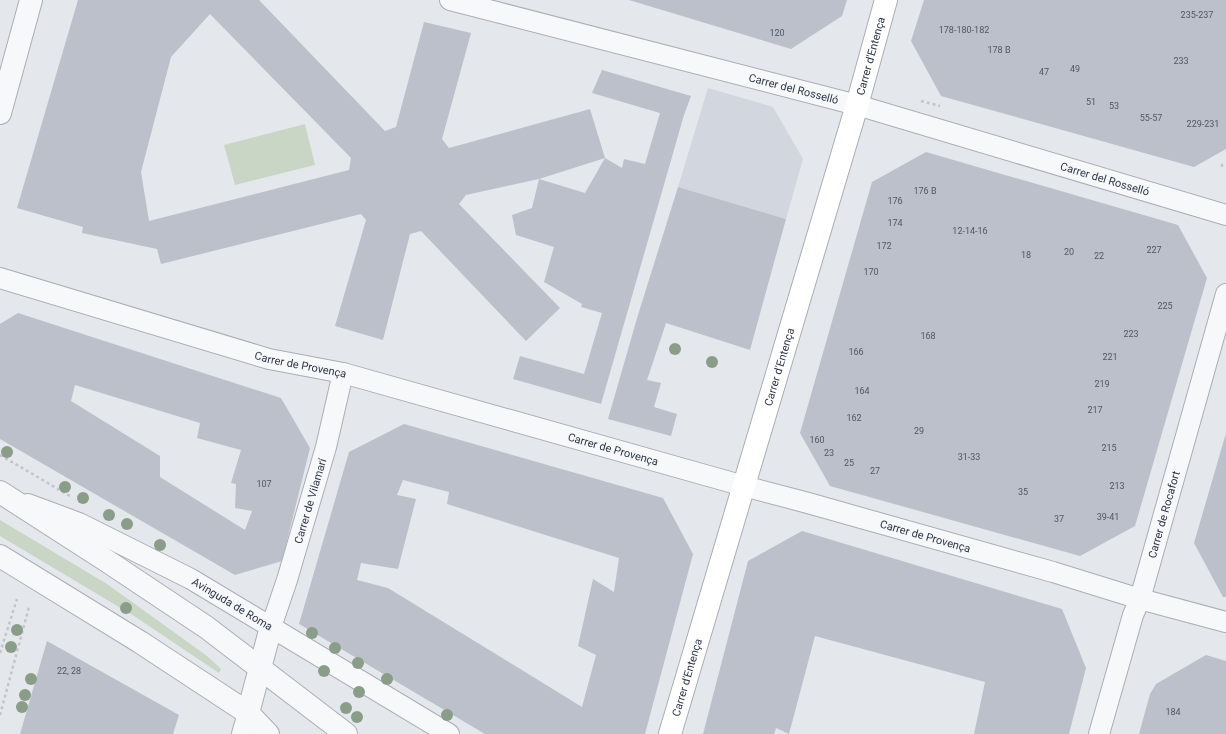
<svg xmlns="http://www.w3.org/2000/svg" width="1226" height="734" font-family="Roboto,sans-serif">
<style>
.built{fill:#d2d6de}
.green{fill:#c9d6c5}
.building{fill:#bbc0ca;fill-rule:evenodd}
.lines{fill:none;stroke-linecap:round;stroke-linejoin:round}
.minor-casing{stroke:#a9aeb7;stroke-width:22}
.tertiary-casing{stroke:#a9aeb7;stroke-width:24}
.secondary-casing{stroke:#a9aeb7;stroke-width:24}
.path{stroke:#c2c5cb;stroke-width:2.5;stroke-dasharray:3 3;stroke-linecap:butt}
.minor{stroke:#f7f8fa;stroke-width:20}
.tertiary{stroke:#f7f8fa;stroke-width:22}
.secondary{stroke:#fff;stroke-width:22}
.tree{fill:#899d89}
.labels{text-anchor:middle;stroke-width:3.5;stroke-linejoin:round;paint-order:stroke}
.number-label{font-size:9px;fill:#4f5766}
.street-label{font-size:11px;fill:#2b3445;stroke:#f4f6f9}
</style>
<rect width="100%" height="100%" fill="#e4e7ec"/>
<path class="built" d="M708,88L773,107L803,159L786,219L678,187Z"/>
<path class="green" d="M305,124L315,165L235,185L224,145Z
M0,520L107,584L207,656L221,669L219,673L134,616L0,536Z"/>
<path class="building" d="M78,0H259L385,131L396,127L424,22L471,33L442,139L449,148L590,109L605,158L539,179L585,193L605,158L622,168L624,159L645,164L660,113L592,93L602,70L691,96L684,115L601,404L513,379L520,356L584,374L602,313L581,307L582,304L544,282L554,247L516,235L512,215L532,208L539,179L466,195L459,204L560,308L526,341L421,231L410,234L383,340L335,326L366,220L361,214L161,264L157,249L82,233L83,227L17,208ZM210,14L351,158L349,170L149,221L141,172L171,57Z
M629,0H847L842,16L791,49Z
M924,0H1226V149L1194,167L941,96L911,41Z
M926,152L1178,225L1207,278L1135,526L1080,556L830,486L800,433L872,182Z
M678,187L786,219L750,350L666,323L647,380L661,383L654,407L677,414L671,436L608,419L638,315Z
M18,313L281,398L310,448L282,561L235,575L0,439V324ZM75,385L200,423L197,438L241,450L231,483L236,484L235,508L252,511L245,530L160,477V456L71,401Z
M404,424L663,498L693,554L645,734H485L299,624L349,452ZM403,480L449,492L447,504L619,558L614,592L593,579L578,646L596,655L582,707L388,588L357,580L361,563L398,569L416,499L397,495Z
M1226,433V597H1223L1194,543Z
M802,531L1062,609L1086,668L1069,734H974L985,682L815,636L789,734L776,728L774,734H703L748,561Z
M47,641L179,715L173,734H20Z
M1206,655L1226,661V734H1139L1150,694L1156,684Z"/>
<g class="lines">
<defs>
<g id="minor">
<path id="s1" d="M450,0L857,105L1226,215"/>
<path id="s2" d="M0,278L269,359L343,373L744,486L808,503L1053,572L1140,599L1226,622"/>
<path id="s3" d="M28,504L79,523L191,579L449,734"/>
<path id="s4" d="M271,627L287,580L326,447L343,373"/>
<path d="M242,734L248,713"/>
<path id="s5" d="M1099,734L1133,615L1140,599L1226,294"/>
</g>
<path id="tertiary" d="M0,113L31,0
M0,492L107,561L206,627L346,734
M0,556L140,642L248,713L268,734
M248,713L271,627"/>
<g id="secondary">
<path id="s6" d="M670,734L857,105L886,0"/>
</g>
</defs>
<use href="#minor" class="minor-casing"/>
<use href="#tertiary" class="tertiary-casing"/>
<use href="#secondary" class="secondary-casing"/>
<path class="path" d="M921,101L940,106
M1222,167V162
M0,455L70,496
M0,653L17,599
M0,715L29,607"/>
<use href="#minor" class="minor"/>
<use href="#tertiary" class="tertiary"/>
<use href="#secondary" class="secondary"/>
</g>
<g class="tree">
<circle cx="675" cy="349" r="6"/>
<circle cx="712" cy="362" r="6"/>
<circle cx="7" cy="452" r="6"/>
<circle cx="65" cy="487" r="6"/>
<circle cx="83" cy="498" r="6"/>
<circle cx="109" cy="515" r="6"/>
<circle cx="127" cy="524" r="6"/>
<circle cx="160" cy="545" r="6"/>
<circle cx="126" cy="608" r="6"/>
<circle cx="17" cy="630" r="6"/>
<circle cx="312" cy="633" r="6"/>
<circle cx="11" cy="647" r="6"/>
<circle cx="335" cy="648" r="6"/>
<circle cx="358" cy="663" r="6"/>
<circle cx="324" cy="671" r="6"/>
<circle cx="31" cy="679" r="6"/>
<circle cx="387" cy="679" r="6"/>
<circle cx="359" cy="692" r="6"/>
<circle cx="25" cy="695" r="6"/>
<circle cx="22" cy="707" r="6"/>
<circle cx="346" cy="708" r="6"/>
<circle cx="447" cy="715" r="6"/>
<circle cx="357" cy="717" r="6"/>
</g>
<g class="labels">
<g class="number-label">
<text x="1197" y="18">235-237</text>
<text x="964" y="33">178-180-182</text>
<text x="777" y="36">120</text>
<text x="999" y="53">178 B</text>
<text x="1181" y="64">233</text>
<text x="1075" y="72">49</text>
<text x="1044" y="75">47</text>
<text x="1091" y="105">51</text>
<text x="1114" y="109">53</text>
<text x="1151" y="121">55-57</text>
<text x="1203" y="127">229-231</text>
<text x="925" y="194">176 B</text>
<text x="895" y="204">176</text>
<text x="895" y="226">174</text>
<text x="970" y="234">12-14-16</text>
<text x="884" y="249">172</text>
<text x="1154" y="253">227</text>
<text x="1069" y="255">20</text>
<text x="1026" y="258">18</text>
<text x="1099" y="259">22</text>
<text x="871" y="275">170</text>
<text x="1165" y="309">225</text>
<text x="1131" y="337">223</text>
<text x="928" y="339">168</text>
<text x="856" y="355">166</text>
<text x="1110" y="360">221</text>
<text x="1102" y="387">219</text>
<text x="862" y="394">164</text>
<text x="1095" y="413">217</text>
<text x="854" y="421">162</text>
<text x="919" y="434">29</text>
<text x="817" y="443">160</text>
<text x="1109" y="451">215</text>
<text x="829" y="456">23</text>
<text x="969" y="460">31-33</text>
<text x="849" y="466">25</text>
<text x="875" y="474">27</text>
<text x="264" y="487">107</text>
<text x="1117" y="489">213</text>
<text x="1023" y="495">35</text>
<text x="1108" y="520">39-41</text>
<text x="1059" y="522">37</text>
<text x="69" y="674">22, 28</text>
<text x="1173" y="715">184</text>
</g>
<g class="street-label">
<text dy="4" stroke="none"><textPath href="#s6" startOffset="707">Carrer d'Entença</textPath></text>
<text dy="4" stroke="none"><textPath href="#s1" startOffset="355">Carrer del Rosselló</textPath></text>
<text dy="4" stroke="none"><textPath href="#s1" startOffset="679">Carrer del Rosselló</textPath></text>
<text dy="4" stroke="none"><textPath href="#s2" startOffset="313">Carrer de Provença</textPath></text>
<text dy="4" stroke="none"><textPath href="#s6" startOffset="383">Carrer d'Entença</textPath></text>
<text dy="4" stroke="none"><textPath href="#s2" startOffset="637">Carrer de Provença</textPath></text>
<text dy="4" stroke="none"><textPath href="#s4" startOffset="132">Carrer de Vilamarí</textPath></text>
<text dy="4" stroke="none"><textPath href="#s5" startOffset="229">Carrer de Rocafort</textPath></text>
<text dy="4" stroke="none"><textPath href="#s2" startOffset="961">Carrer de Provença</textPath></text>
<text dy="4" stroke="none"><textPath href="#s3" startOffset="228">Avinguda de Roma</textPath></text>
<text dy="4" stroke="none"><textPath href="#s6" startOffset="59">Carrer d'Entença</textPath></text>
</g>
</g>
</svg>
